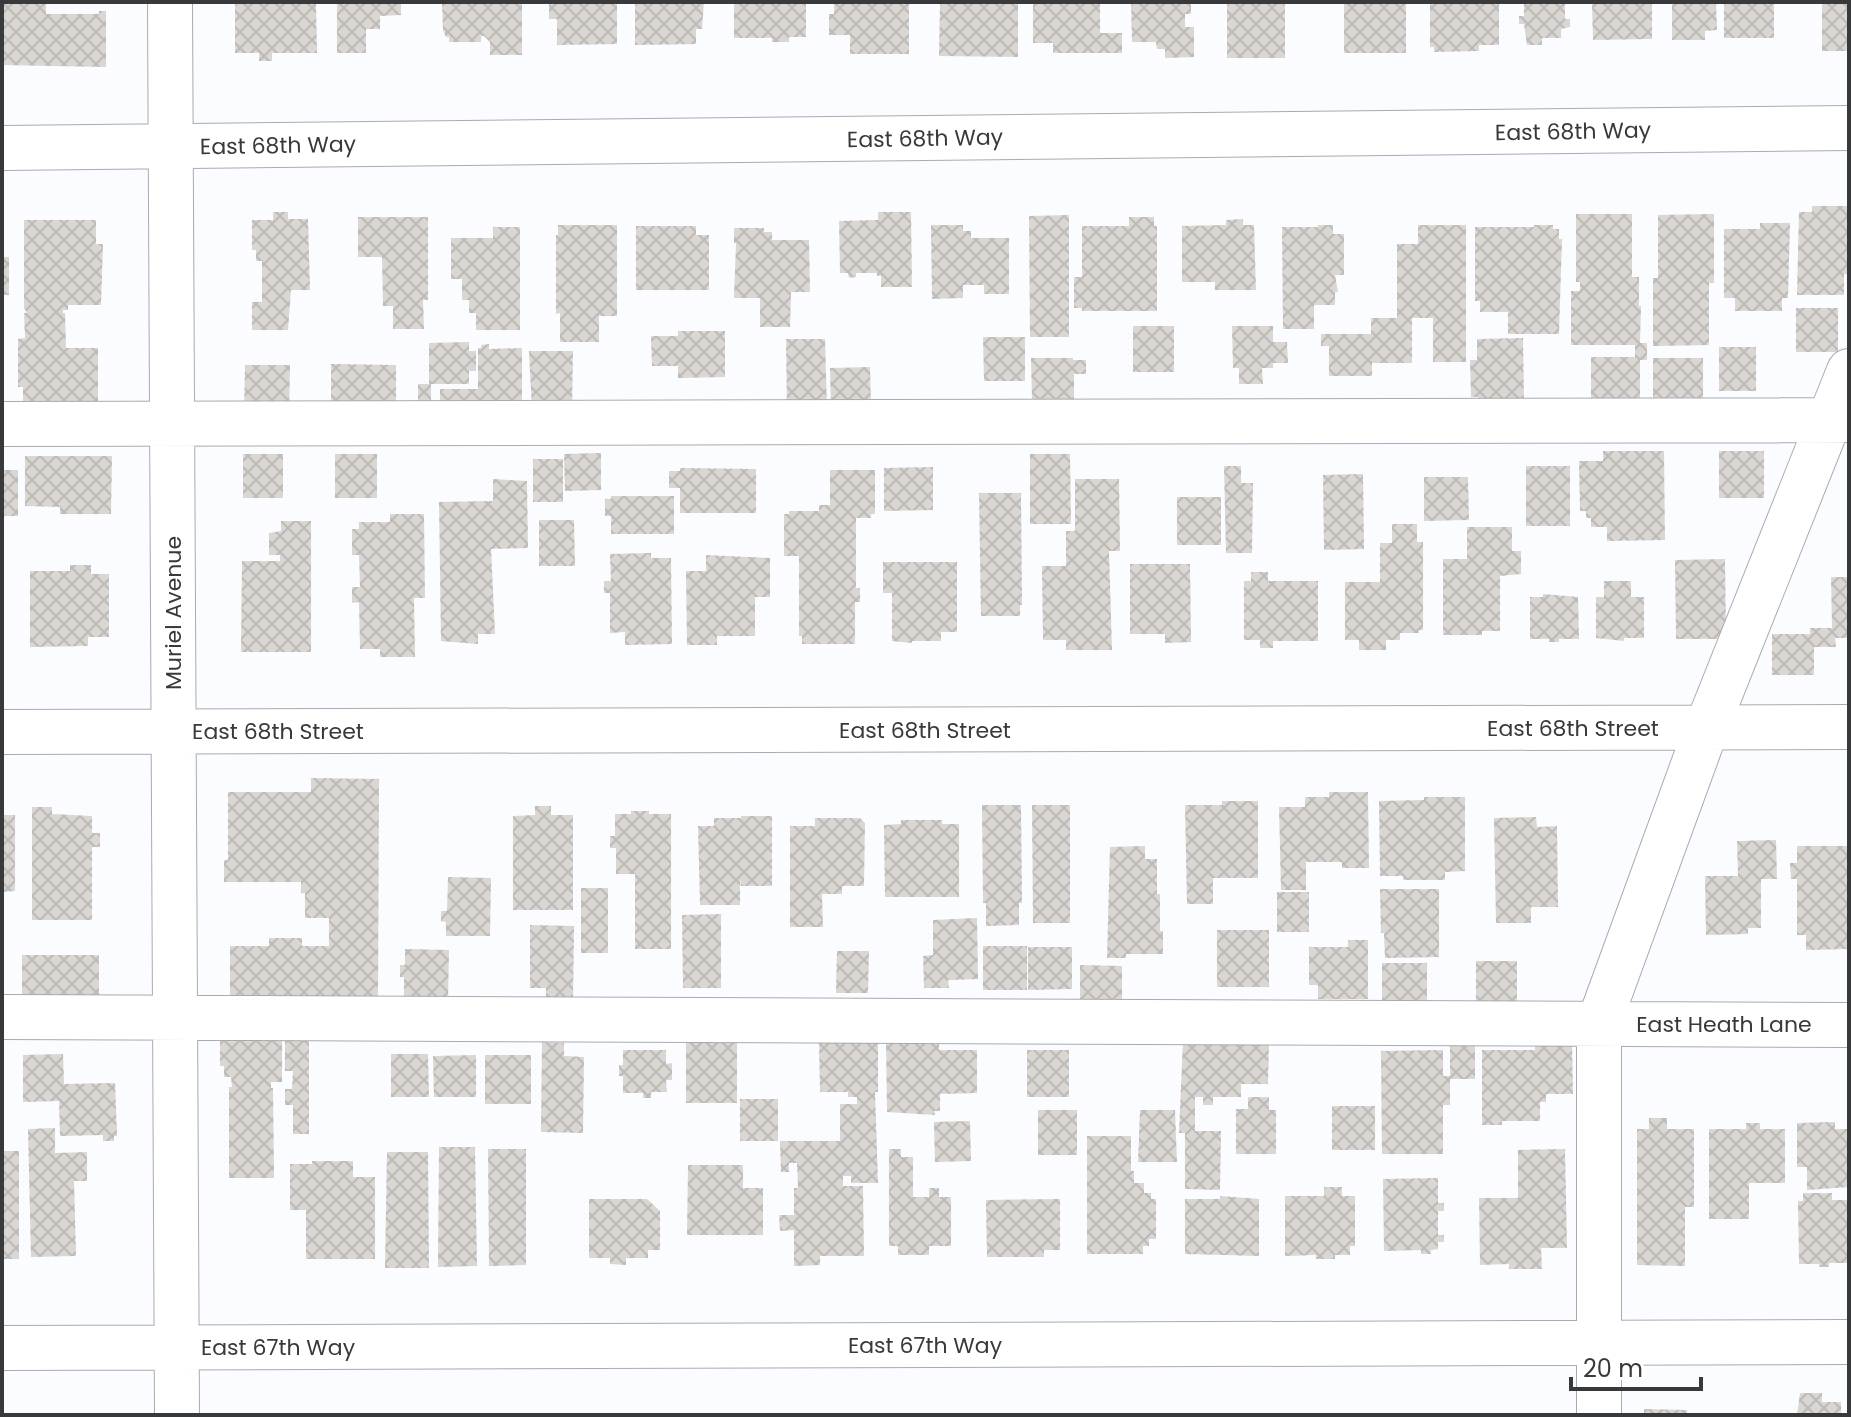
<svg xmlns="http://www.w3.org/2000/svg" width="1851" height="1417" font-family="Poppins,sans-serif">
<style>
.building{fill:url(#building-cross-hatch)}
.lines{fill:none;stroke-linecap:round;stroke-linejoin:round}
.minor-casing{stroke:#a8abaf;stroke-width:46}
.minor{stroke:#fff;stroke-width:44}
.labels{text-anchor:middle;stroke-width:6;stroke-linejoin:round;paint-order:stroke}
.street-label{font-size:22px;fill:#38393a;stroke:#fff}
</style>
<defs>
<pattern id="building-cross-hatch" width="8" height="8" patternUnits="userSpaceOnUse" patternTransform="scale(2)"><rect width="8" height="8" fill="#dad7d3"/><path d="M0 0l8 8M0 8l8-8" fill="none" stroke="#bcb9b6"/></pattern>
</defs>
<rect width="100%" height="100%" fill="#fafcff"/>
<path class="building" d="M2,2H46V14H99V11H106V67L2,65Z
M235,2L316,3L317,53H272V61H259V53H235Z
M337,2H401V15L380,16V29H366V53H337Z
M442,2H522V55H490V42L484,36H481V42H449V37H446L443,30Z
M549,2H617V44L557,45V19H549Z
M635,2H704L702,29H696V44L635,45Z
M734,2H806V37H789V42H772V38H734Z
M834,2H909V54H850V35H829V14H834Z
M940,2H1018V57L939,56Z
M1033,2H1100V33H1122V53H1053V43H1033Z
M1131,2L1191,4V14H1185V27H1194V57L1165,58V49H1157L1156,42H1132Z
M1227,2H1285V58H1227Z
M1344,2H1406V53H1344Z
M1430,2H1499V45H1479V51L1434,52V47H1430Z
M1524,2H1565V19H1570V27L1561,29V38H1542V45H1527L1524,24H1519V16H1524Z
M1592,2H1652V39L1593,40Z
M1672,2H1716L1717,30L1705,31V40H1672Z
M1724,2H1774V38H1724Z
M1822,2H1849V51H1822Z
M1812,206H1849V274H1844V295H1797L1799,212H1812Z
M273,212H288V219H308L310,290H291L288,330H252V302H262V261H256V250H252V220H273Z
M878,212H911L912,287H881V276H877V273H856V277L849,278L848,273H840L839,221L878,220Z
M1576,214H1632V277H1639V306H1641L1640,343H1647V360H1640V402H1591V357H1635V345H1571V291H1580V282H1576Z
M1714,214V283H1709V345L1653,346V278H1658V215Z
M1069,215V337H1030L1029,216Z
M358,217H428V300H423L424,329H393V306H383L382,257H358Z
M1129,217H1154V226H1157V311H1082V308H1074V277H1082V226H1129Z
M1243,219V225H1254L1256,290H1215V282H1182V226L1226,225V220Z
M24,220H96V244H103L101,305H68V310H63V313H65L66,348H98V408L23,416V387H18V339L25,338L24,313H27L24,308Z
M1760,223H1790L1788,298H1782V311H1735V298H1724V229H1760Z
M558,225H617V316H599V342H560V313L556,314V235H558Z
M931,225H963V231H971V238H1009V294H984V285H963V298L932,299Z
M1318,225H1333V234H1344V275H1335L1338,292H1335V305H1314V329H1283L1282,227H1318Z
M1418,225H1466V362H1433V318H1412V363H1372V376H1329V346H1321V334H1371V318H1397V244H1418Z
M1534,225H1553V229H1559V239H1562L1559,334H1508V312H1480V301H1475V227H1534Z
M636,226H696V235H709V290H636Z
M493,227H520V330H476V313H469V300H462V279H451V238H493Z
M734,228H764V232H772V240H809L810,292H791L790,327H760V298H734L736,243H734Z
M2,257H9V295H2Z
M1796,308H1838V352H1796Z
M1133,326H1174V372H1133Z
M1232,326H1273V342H1287L1288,363H1273V368H1262L1263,384H1239V368H1233Z
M678,331H725V377L678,378V366H652L651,336H678Z
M983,337H1025V381H984Z
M1523,338L1524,403L1478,404V397H1471L1470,360H1477V339Z
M786,339H825L827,410L787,411Z
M469,342V351H476V371H469V384H431V405H418V384H429V343Z
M489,344V349L522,348V414L440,415V389H478V348H481V345Z
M1719,347H1756V391H1719Z
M529,351H573L572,410H532Z
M1031,358H1073V360H1086V374H1074V399L1032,400Z
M1653,358H1703V402H1653Z
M331,364L396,365V417H331Z
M245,365H290L289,417H244Z
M870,367L871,407L831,408L830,368Z
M1603,451H1664L1665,540L1607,541V527H1591V518H1586V511H1580L1579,461H1603Z
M1719,451H1764V498H1719Z
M601,453V490L565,491L564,454Z
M243,454H283V498H243Z
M335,454H377V498H335Z
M1030,454H1070L1071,524H1030Z
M25,456H112L111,514H60V507L25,506Z
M533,459H563V502H533Z
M1224,466H1241V483H1253L1252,553H1226Z
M1526,466H1570V526H1526Z
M933,467V510L884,511V468Z
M680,468L756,469V513H680V488H669V471H680Z
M2,470H18V516H2Z
M830,470H875V514H871V518H856V588H860V602H855V644H802V636H799V556H784V514H789V511H819V505H830Z
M1363,474L1364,549L1324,550L1323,475Z
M1424,477H1468L1469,520L1424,521Z
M493,479L527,481L528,548L491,549L495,634H478V644L441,641L439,502L493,501Z
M1075,479H1119L1120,551H1109L1112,650H1066V640H1043L1042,566H1066V531H1075Z
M979,493H1021L1022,605H1020V616H981Z
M611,496H674V534H611V516H605V499H611Z
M1177,497H1221V545H1177Z
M390,514H424L425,598H414L415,657H380V649H360L359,602L352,603V587H360L359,555H352V529H359V522H390Z
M539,520H574L575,566H539Z
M281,521H311V652H241L242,561H280V555H269V533L281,531Z
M1392,524H1417V542H1423V630H1419V633H1400V640H1386V650H1359V640H1345V582H1380V543H1392Z
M1467,527H1512V551H1521V574L1500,576V631H1482V635H1443V559H1467Z
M651,553V558H671L672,644L625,645V632L610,633V593H604V581H611L610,554Z
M706,555L770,558V597H755V636H717V645H687L686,571H706Z
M1725,559L1726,639H1676L1675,560Z
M883,562H957V632H941V641H912V643L892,641V593H883Z
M1130,564H1190L1191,642L1165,643V634H1130Z
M70,565H91V574H109V637H88V646L30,647V571H70Z
M1251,572H1268V581H1318V641H1273V648H1260V640H1244V581H1251Z
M1831,577H1849V638H1835L1836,647H1814V675H1772V634H1810V628H1832Z
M1604,581H1631V597H1644V638H1624V641L1596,638V597H1604Z
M1543,594L1578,597L1579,639H1559V642H1549V639H1530V597H1543Z
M311,778L379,779L378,999L230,1000V946H269V938H302V946H329V918H305V893H301V882H224V860H228V792H311Z
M1329,792H1368L1369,868H1342V862H1306V890H1281L1279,807H1305V797H1329Z
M1424,797H1465V871L1445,872V880H1403V876H1380L1379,801L1424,800Z
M1222,801H1258V878H1213V904H1187L1185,805H1222Z
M982,805H1021L1022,903H1019V925L986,926V903H983Z
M1032,805H1070V923H1033Z
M535,806H551V815H573V910H513V816L535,815Z
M32,807H52V814L92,816V833H100V847H92V920H32Z
M631,811H649V814H671V949H635V874H616V848H610V836H615V814H631Z
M2,815H15V891L2,892Z
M741,816H772V886H741L740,879V905H700L698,826H714V818H741Z
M1536,817L1537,827L1557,826L1558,907H1531V923H1496L1494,818Z
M815,818H860L865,823L864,886H842V894H822L823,927H790V826H815Z
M901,820H942V824H959V897H885L884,825L901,824Z
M1776,840L1777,879H1761V928H1748V934L1706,935L1705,876H1738L1737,841Z
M1145,846V859H1157V894H1160V931H1163V954H1126V958H1107L1110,847Z
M1797,846H1849V949L1806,950V935H1797V879H1791L1790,863H1797Z
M448,877L491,878L490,936H446V922L441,921V911H447Z
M581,888H608V953H581Z
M1380,889H1439V957L1385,958L1384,933H1381Z
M1277,892H1309V932H1277Z
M721,914V988H683L682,915Z
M977,918L978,979L948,980L949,988H924L923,956L933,955V920Z
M530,925L574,926L573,1000H546V988H530Z
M1217,930H1269V987H1217Z
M1348,940H1368V999H1318V985H1309V947H1348Z
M983,946H1027V990H983Z
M1028,947H1072V989L1028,990Z
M405,949L449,950L448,1003L404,1001V977H400V965H405Z
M837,951H869L868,993H836Z
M22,955H99V998L22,997Z
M1476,961H1517V1006H1476Z
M1382,963H1427V1003H1382Z
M1080,965L1122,966V1005H1080Z
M232,1038H282V1082H271V1088H273L274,1178H229V1087H232L231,1077H224V1066H220V1040H232Z
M886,1039H939V1050H977V1093L940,1094V1111H934L935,1115L887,1112Z
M1450,1039H1475V1079H1450V1105H1443V1154H1382L1381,1051L1443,1050V1076H1450Z
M285,1040H309V1134H293V1105H285V1089H292L293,1071H285Z
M1535,1040H1572L1573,1094H1546V1102H1540V1121H1502V1125H1482V1050H1535Z
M737,1041V1103H686V1042Z
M878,1041V1092H875L878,1183H851V1176H843V1186H863L864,1256H820V1265L794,1266V1230L780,1231L779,1215H794V1188H798L797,1163H789V1172H781L780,1141H840V1104H857V1097H848V1092H820L819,1042Z
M1183,1041L1269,1042L1268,1084H1241V1097H1213V1105H1203V1097H1195V1131H1221L1220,1190L1185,1189V1133H1179Z
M542,1042L564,1043V1056L584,1057L583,1133L541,1132Z
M623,1050H666V1064L672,1063V1080H666L667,1092H651V1098H643V1093H623V1076H619V1065H623Z
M1027,1050H1069V1097H1027Z
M63,1054L64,1084L115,1083L117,1136H114V1141H103V1135L60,1136L59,1101L23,1102V1055Z
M391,1054H428L429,1097H391Z
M476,1055V1097H434L433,1056Z
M485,1055H531V1104H485Z
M1248,1097H1269V1110H1276V1154H1236V1109H1248Z
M740,1099H778V1141H740Z
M1332,1106H1375V1150H1332Z
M1038,1110H1077V1155H1038Z
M1140,1110H1175L1177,1162H1138Z
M1649,1118H1667V1129H1694V1207H1685V1266L1637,1265V1129H1649Z
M970,1121L971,1161L935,1162L934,1122Z
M1835,1122V1129H1849V1187L1807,1190V1167H1797V1123Z
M1746,1123H1760V1129H1785V1183H1749V1219H1709V1129H1746Z
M55,1128V1153L87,1152V1181H74L76,1256L31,1257L28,1129Z
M1087,1136H1131V1171H1134V1183H1144V1193H1151V1199H1156V1239H1149V1246H1143V1254H1087Z
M439,1147H475L477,1266L438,1267Z
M488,1149H526V1265L489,1266Z
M889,1149H901V1157H913V1197H929V1188H939V1197H951V1246H929V1255H898V1246H889Z
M1565,1149L1567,1248H1541L1542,1269H1509V1264L1480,1265L1479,1198H1518V1150Z
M2,1151H19V1259H2Z
M387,1152H428L429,1268H385Z
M312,1161H353V1177H375V1259H306V1210H290V1164H312Z
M688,1165H743V1188H763V1235H687Z
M1438,1178V1203H1444V1211H1438V1235H1444V1242H1438V1249L1431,1250V1254H1421V1250L1384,1251L1383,1179Z
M1324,1187H1342V1196H1355V1246H1350V1255H1335V1259H1316V1255L1285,1256V1196H1324Z
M1803,1193H1832V1200H1849V1263H1829V1267H1819V1264H1799L1798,1201H1803Z
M1220,1196L1259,1199V1256L1185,1254V1199H1220Z
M589,1199H647L660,1211V1250H648V1258H626V1265L610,1264V1258H589Z
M1060,1199V1250H1044V1257H987L986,1200Z
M1800,1393H1822V1402H1841V1415H1797Z
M1644,1409L1687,1410V1415H1644Z"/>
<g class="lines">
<defs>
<path id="minor" d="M170,2L177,1415
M2,148L1849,128
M2,424L1849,420
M2,732L1849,727
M2,1017L1849,1025
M2,1348L1849,1342
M1599,1415V1023L1707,727L1849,371"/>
</defs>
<use href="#minor" class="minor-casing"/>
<use href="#minor" class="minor"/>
</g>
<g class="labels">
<g class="street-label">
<text transform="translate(1573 131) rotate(-1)" y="8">East 68th Way</text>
<text transform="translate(925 138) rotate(-1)" y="8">East 68th Way</text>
<text transform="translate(278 145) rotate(-1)" y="8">East 68th Way</text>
<text transform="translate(173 613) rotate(-90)" y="8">Muriel Avenue</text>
<text x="1573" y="736">East 68th Street</text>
<text x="925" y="738">East 68th Street</text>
<text x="278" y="739">East 68th Street</text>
<text x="1724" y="1032">East Heath Lane</text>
<text x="925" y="1353">East 67th Way</text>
<text x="278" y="1355">East 67th Way</text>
</g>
</g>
<rect width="1851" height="1417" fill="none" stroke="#38393a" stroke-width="8"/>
<path d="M1571 1377v12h130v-12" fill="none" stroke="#38393a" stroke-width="4"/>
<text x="1583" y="1377" font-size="24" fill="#38393a" stroke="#ffffff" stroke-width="6" paint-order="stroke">20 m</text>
</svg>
